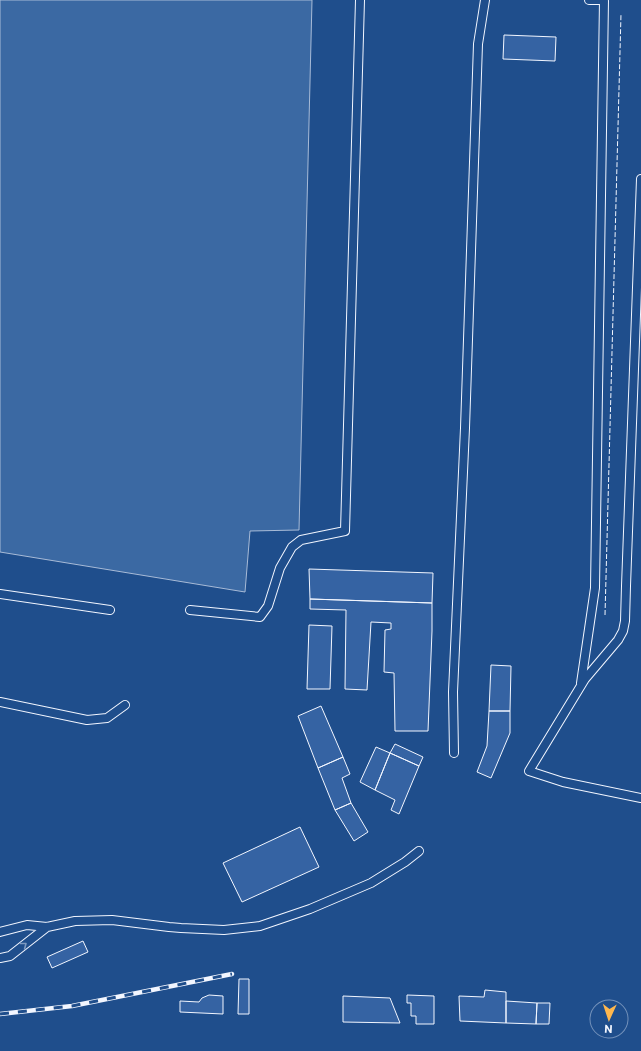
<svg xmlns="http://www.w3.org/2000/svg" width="641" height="1051" font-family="Commissioner,sans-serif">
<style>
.water{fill:#3b69a3;stroke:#a8bbd7}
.building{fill:#3563a3;stroke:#f2f6ff}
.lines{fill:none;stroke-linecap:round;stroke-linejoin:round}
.lane-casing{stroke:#f2f6ff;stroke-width:10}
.lane{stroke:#1f4e8c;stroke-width:8}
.rail-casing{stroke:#f2f6ff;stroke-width:4.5}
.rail{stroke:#1f4e8c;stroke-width:3;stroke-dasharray:9;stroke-linecap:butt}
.fence{stroke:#f2f6ff;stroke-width:1;stroke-dasharray:5 2;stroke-linecap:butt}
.oneway{stroke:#7e9ac0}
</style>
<rect width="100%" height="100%" fill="#1f4e8c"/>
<path class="water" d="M0,0H312L299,530L250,531L245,592L0,552Z"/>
<path class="building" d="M504,35L556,37L555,61L503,59Z
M309,569L433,573L432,603L310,599Z
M310,599L432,603V631L428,731H395L394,673L384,672L385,630L391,629V623L371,622L367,690L345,689L346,610L310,609Z
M309,625L332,626L330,689H307Z
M491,665L511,666L510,711H489Z
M321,706L343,757L318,768L298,716Z
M489,711H510V733L491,778L477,772L487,746Z
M395,744L423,757L419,766L390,753Z
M376,747L390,753L375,790L360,782Z
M390,753L419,766L399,814L391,810L395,800L375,790Z
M343,757L350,774L342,778L351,803L335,810L318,768Z
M351,803L368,832L354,841L335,810Z
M300,827L319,867L242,902L223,863Z
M83,941L88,952L52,968L47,957Z
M239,979H249V1014H238Z
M485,990L506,992V1023L460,1021L459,996L484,997Z
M209,995L223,996V1014L180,1012V1001L199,1002L202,998Z
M407,995L434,996V1024H416V1016H411V1003H407Z
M343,996L390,998L400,1023L343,1022Z
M506,1001L537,1003L536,1024L506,1023Z
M537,1003H550L549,1024H536Z"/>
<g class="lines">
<defs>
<path id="lane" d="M589,0H604
M641,179L626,586L625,621L623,631L618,640L585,679L529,771L563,782L641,798
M0,594L110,610
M190,610L260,617L268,606L280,568L292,547L301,540L345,531L360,0
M581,683L595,588L604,0
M0,702L87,720L107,718L125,705
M454,753L453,692L465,428L478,44L485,0
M0,932L27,925L47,927L75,921L112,920L169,927L181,928L224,930L260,926L310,909L371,883L405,862L419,851
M0,958L10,956L47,927"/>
</defs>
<use href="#lane" class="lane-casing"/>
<use href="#lane" class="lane"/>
<defs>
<path id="rail" d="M0,1014L72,1006L232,974"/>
</defs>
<use href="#rail" class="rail-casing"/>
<use href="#rail" class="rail"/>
<path class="fence" d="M605,615L621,14"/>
</g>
<defs><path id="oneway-chevron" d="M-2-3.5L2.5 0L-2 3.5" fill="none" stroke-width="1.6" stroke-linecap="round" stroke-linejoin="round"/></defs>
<use class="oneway" href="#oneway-chevron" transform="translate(24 945) rotate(-38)"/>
<g transform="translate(609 1019) rotate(183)"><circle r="19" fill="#1f4e8c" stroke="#7391ba"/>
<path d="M0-3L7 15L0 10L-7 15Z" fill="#ffb74d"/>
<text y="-6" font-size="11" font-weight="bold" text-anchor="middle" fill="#f2f6ff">N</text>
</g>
</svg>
